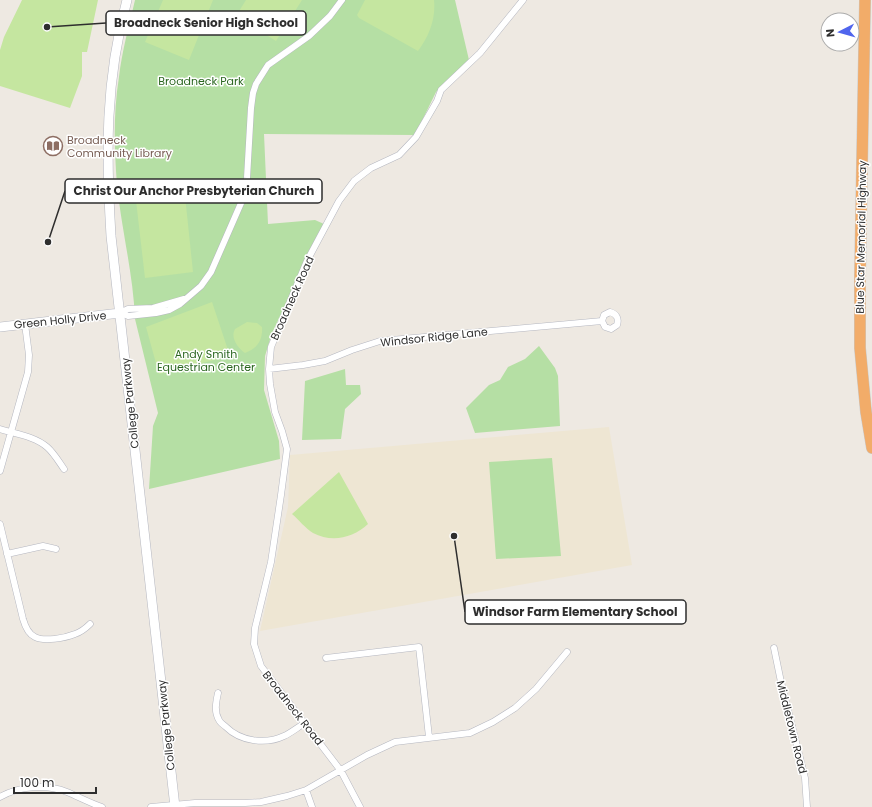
<svg xmlns="http://www.w3.org/2000/svg" width="872" height="807" font-family="Poppins,sans-serif">
<style>
.education{fill:#eee6d3}
.green{fill:#b5dfa4}
.pitch{fill:#c5e6a0}
.lines{fill:none;stroke-linecap:round;stroke-linejoin:round}
.street-casing{stroke:#b5b7c0;stroke-width:7}
.secondary-casing{stroke:#b5b7c0;stroke-width:10}
.highway-casing{stroke:#c9c9c9;stroke-width:12}
.street{stroke:#fff;stroke-width:6}
.secondary{stroke:#fff;stroke-width:9}
.highway{stroke:#f2ac69;stroke-width:11}
.labels{text-anchor:middle;stroke-width:3;stroke-linejoin:round;paint-order:stroke}
.park-label{font-size:11px;fill:#2c6721;stroke:#fff}
.education-label{font-size:11px;fill:#785e54;stroke:#fff;text-anchor:start}
.street-label{font-size:11px;fill:#2e2e2e;stroke:#fff}
.leader{fill:none;stroke:#2e2e2e;stroke-width:1.5}
.callout-dot{fill:#2e2e2e;stroke:#fff;stroke-width:1.5}
.callout{fill:#fff;stroke:#2e2e2e;stroke-width:1.5}
.callout-label{font-size:12px;text-anchor:middle;font-weight:bold;fill:#2e2e2e}
</style>
<rect width="100%" height="100%" fill="#eee9e2"/>
<path class="education" d="M609,427L632,565L260,631L288,507L290,455Z"/>
<path class="green" d="M135,0H455L469,60L436,92L415,135L264,134L268,224L315,220L324,224L272,333L265,356L264,390L279,441L280,459L149,489L153,426L158,413L135,319C133,269 119,221 116,171C114,140 114,108 119,77C122,51 129,26 135,0Z
M539,346L555,368L558,376L560,426L475,433L466,408L489,385L500,380L508,367L525,359Z
M345,369L346,385H360L361,394L345,409L341,439L302,440L305,381Z
M552,458L561,556L496,559L489,462Z"/>
<path class="pitch" d="M22,0H98L87,52H82V76L70,108L0,86V50L4,37Z
M163,0H213L189,60L145,42Z
M246,0H302L276,41L236,16Z
M365,0H434C436,19 429,36 418,51L359,18L357,15Z
M184,186L193,272L145,278L135,192Z
M212,302L230,356L159,374L146,327Z
M247,322L257,323L262,327C263,340 257,349 245,353C238,348 230,338 235,329Z
M339,472L368,524C353,538 332,543 313,533C305,528 299,520 292,514Z"/>
<g class="lines">
<defs>
<path id="street" d="M120,313L128,316L156,313L169,310L180,304L201,286L211,272L245,194L247,178L251,108L253,93L256,84L268,65L309,36L330,16L342,0
M120,313L128,309L153,308L184,299
M269,369L303,365L325,361L352,350L380,341L602,321L605,327L611,329L617,325C619,319 617,314 610,312L604,315L602,321
M0,429C15,434 34,436 47,447C54,453 59,462 64,469
M0,471L28,372L29,355L25,324
M0,524L23,619C25,626 28,634 35,637C44,642 65,638 75,634C81,632 86,628 90,624
M7,554L43,546L56,549
M774,648L781,682L805,778L807,807
M326,658L419,647L429,737
M218,693C216,702 214,712 219,720C220,723 224,725 226,727C240,741 265,745 284,736C291,733 298,727 305,723
M306,790L312,807
M0,797C19,786 46,784 67,792C79,797 90,803 102,807
M151,807L195,803H245L261,802L287,796L306,790L367,755L395,742L470,733L493,722L515,708L536,689L567,652
M360,807L341,771L261,666L254,644L255,628L271,562L281,495L287,449L282,431L275,412L270,384L269,369L271,347L307,261L339,201L354,181L371,168L399,155L416,137L437,101L441,90L480,53L523,0"/>
<path id="secondary" d="M127,0C105,81 106,153 111,236L175,807
M0,327L120,313"/>
<path id="highway" d="M865,0L860,277V348L866,412L872,448"/>
</defs>
<use href="#street" class="street-casing"/>
<use href="#secondary" class="secondary-casing"/>
<use href="#highway" class="highway-casing"/>
<use href="#street" class="street"/>
<use href="#secondary" class="secondary"/>
<use href="#highway" class="highway"/>
</g>
<defs>
<symbol id="library-ring" viewBox="-11 -11 22 22"><circle r="9.5" fill="#fff" stroke="#8d6e63" stroke-width="1.5"/><path d="M-6-4Q-3-5.5-.7-3.5V5Q-3 3-6 4ZM6-4Q3-5.5 .7-3.5V5Q3 3 6 4Z" fill="#8d6e63"/></symbol>
</defs>
<g fill-rule="evenodd">
<use href="#library-ring" x="42" y="135" width="22" height="22"/>
</g>
<g class="labels">
<g class="park-label">
<text x="201" y="85">Broadneck Park</text>
<text x="206" y="358">Andy Smith<tspan x="206" dy="13">Equestrian Center</tspan></text>
</g>
<g class="education-label">
<text x="67" y="144">Broadneck<tspan x="67" dy="13">Community Library</tspan></text>
</g>
<g class="street-label">
<text transform="translate(861 237) rotate(-89)" y="4">Blue Star Memorial Highway</text>
<text transform="translate(292 298) rotate(-66)" y="4">Broadneck Road</text>
<text transform="translate(60 320) rotate(-6)" y="4">Green Holly Drive</text>
<text transform="translate(434 337) rotate(-6)" y="4">Windsor Ridge Lane</text>
<text transform="translate(130 403) rotate(-96)" y="4">College Parkway</text>
<text transform="translate(293 708) rotate(52)" y="4">Broadneck Road</text>
<text transform="translate(166 725) rotate(-96)" y="4">College Parkway</text>
<text transform="translate(792 727) rotate(76)" y="4">Middletown Road</text>
</g>
</g>
<path class="leader" d="M47 27L106 23M48 242L65 191M454 536L465 612"/>
<g class="callout-dot">
<circle cx="47" cy="27" r="4"/>
<circle cx="48" cy="242" r="4"/>
<circle cx="454" cy="536" r="4"/>
</g>
<g class="callout">
<rect x="106" y="11" width="200" height="24" rx="4"/>
<rect x="65" y="179" width="257" height="24" rx="4"/>
<rect x="465" y="600" width="221" height="24" rx="4"/>
</g>
<g class="callout-label">
<text x="206" y="27">Broadneck Senior High School</text>
<text x="194" y="195">Christ Our Anchor Presbyterian Church</text>
<text x="575" y="616">Windsor Farm Elementary School</text>
</g>
<g transform="translate(840 32) rotate(264)"><circle r="19" fill="#ffffff" stroke="#ababab"/>
<path d="M0-3L7 15L0 10L-7 15Z" fill="#5065ed"/>
<text y="-6" font-size="11" font-weight="bold" text-anchor="middle" fill="#2e2e2e">N</text>
</g>
<path d="M14 787v6h82v-6" fill="none" stroke="#2e2e2e" stroke-width="2"/>
<text x="20" y="787" font-size="12" fill="#2e2e2e" stroke="#ffffff" stroke-width="3" paint-order="stroke">100 m</text>
</svg>
